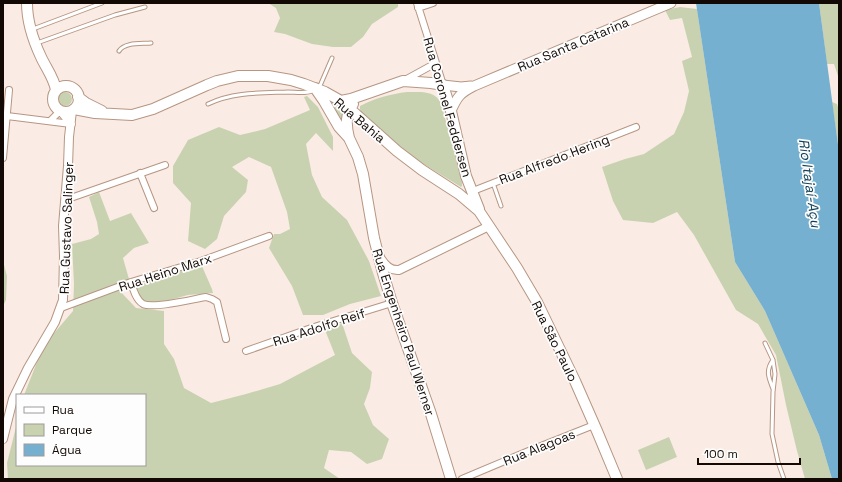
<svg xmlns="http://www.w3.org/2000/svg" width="842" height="482" font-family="'Space Grotesk',sans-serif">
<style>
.green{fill:#c9d2b0}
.water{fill:#76b0d0}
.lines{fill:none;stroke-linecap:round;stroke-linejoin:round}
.service-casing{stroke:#b69683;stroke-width:5}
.minor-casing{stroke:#b69683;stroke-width:8}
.tertiary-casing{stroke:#b69683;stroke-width:10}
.secondary-casing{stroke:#b69683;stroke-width:11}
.primary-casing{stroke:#b69683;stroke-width:12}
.service{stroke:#fff;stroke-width:3}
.minor{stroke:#fff;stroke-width:6}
.tertiary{stroke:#fff;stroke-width:8}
.secondary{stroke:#fff;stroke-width:9}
.primary{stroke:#fff;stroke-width:10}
.labels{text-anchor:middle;stroke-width:3.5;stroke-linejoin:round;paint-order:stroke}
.street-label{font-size:13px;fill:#130904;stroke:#fdfdfd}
.water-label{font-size:14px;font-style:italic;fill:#114158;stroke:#fdfdfd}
</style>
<rect width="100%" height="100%" fill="#faece4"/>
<path class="green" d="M268,3H398V7L372,24L363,37L351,47H333L312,44L285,34L274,32L280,18L276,8Z
M819,3H839V79L834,64H827Z
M680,7L697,9L735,262L765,311L819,435L832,479H805L797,451L786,405L776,355L758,324L736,310L694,235L677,212L653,223L623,220L613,201L602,167L625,159L644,154L674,134L684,112L689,91L682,61L692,57L682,18L670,20L665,10Z
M58 99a7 7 0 1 1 14 0a7 7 0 1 1-14 0Z
M407,92C420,92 435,90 441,103L462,182V186L461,187L412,157L361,112L360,109V106C375,98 391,94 407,92Z
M326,95L344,109L343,121H338Z
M307,96L318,107L333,137V151L316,133L306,144L312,175L322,197L347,220L369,261L381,296L350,304L323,315H303L292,286L269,248L274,234H280L290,229L287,212L271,167L249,157L232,167L248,180L246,192L224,216L217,239L205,249L188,241L191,203L173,183V166L188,140L219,127L240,135L265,129L310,110L304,97Z
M832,102L837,104L839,110V152Z
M99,192L110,221L131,213L149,243L134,248L123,258L129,279L117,283L119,290L136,308L164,311V344L174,359L184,388L211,403L246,394L280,384L335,355L325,330L333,326L342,323L352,353L372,372L370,388L364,404L373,425L389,439L382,459L367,464L351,452L329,450L324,468L340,479H8L7,463L17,423V465H145V395H24L39,357L49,339L73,311L74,284L72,244L91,239L99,234L97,222L89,197Z
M3,261L7,276L6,300L3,306Z
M201,264L212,289L213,293L188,295L155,304L144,302L133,289L155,278L173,274Z
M669,437L677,457L646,470L638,450Z"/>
<path class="water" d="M696,3H819L839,152V479H832L819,435L765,311L735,262Z"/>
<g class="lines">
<defs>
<path id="service" d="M33,29L102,3
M37,43L115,15L145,7
M119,51C125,42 141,44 151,43
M319,88L332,58
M208,104C233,92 261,93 288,92C295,92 305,94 312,91
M493,183L501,206
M765,343L773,360L775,374L773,392L772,434L778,462L784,479
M773,389C769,378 765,371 773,360"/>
<path id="minor" d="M417,3L443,85
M418,8L433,3
M405,80L436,63
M7,116L71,124
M50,121L57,114L58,110
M3,158L9,90
M140,173L154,208
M473,191L636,127
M65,200L165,165
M131,282C133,289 136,300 143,304C154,309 193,299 206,297L212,299L217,302L226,339
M61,308L131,282L201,261L269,236
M246,351L314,327L392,303
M462,479L531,450L594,425"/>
<path id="tertiary" d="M61,111L71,124
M381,259C385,265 390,271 399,270L489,226
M3,439L13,399L28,368L55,322L63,300L64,256L63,226L68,166L69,137L72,111"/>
<path id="secondary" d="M443,85L461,87L471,86
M451,111C457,97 460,93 474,86L671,3"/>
<path id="primary" d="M27,3C27,21 33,40 41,57C46,68 54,78 56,90
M53 99a13 13 0 1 1 26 0a13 13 0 1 1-26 0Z
M315,88L324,101L339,127L349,138L358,157L363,174L374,238L383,273L392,303L431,414L451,479
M78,97L86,103L102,111
M341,101L351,99L403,81L431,83L443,85L451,111L466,176L479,209
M74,109L95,113L132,115L153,109L207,85L217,81L238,76H268L291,80L304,84L325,92L341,101L397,151L422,170L459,194L479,211L517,268L537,302L575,381L597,431L617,479
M349,138C346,126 345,115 353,104"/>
</defs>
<use href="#service" class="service-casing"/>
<use href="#minor" class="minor-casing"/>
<use href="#tertiary" class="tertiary-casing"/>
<use href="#secondary" class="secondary-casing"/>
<use href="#primary" class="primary-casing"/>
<use href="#service" class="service"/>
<use href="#minor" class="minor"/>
<use href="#tertiary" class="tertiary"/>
<use href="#secondary" class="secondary"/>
<use href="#primary" class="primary"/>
</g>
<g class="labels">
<g class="street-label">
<text transform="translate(573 44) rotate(-23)" y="5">Rua Santa Catarina</text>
<text transform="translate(448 107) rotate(74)" y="5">Rua Coronel Feddersen</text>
<text transform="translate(360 120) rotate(40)" y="5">Rua Bahia</text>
<text transform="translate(554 159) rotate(-21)" y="5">Rua Alfredo Hering</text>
<text transform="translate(66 228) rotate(-88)" y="5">Rua Gustavo Salinger</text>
<text transform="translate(165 272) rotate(-18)" y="5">Rua Heino Marx</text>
<text transform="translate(319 327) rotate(-18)" y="5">Rua Adolfo Reif</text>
<text transform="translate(404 332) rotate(72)" y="5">Rua Engenheiro Paul Werner</text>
<text transform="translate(555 341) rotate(64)" y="5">Rua São Paulo</text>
<text transform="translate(539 447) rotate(-22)" y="5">Rua Alagoas</text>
</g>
<g class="water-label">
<text transform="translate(810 183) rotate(82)" y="5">Rio Itajaí-Açu</text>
</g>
</g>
<rect width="842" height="482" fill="none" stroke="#130904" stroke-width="8"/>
<rect x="16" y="394" width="130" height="72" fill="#fdfdfd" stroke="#9f9b99"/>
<rect x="24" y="407" width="20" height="6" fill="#ffffff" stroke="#9f9b99"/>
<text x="52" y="414" font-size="12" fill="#130904">Rua</text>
<rect x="24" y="424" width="20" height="12" fill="#c9d2b0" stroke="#9f9b99"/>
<text x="52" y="434" font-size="12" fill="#130904">Parque</text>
<rect x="24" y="444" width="20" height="12" fill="#76b0d0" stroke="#9f9b99"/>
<text x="52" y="454" font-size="12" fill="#130904">Água</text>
<path d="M698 458v6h102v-6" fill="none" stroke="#130904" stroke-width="2"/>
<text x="704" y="458" font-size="12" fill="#130904" stroke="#fdfdfd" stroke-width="3" paint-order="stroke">100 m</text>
</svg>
